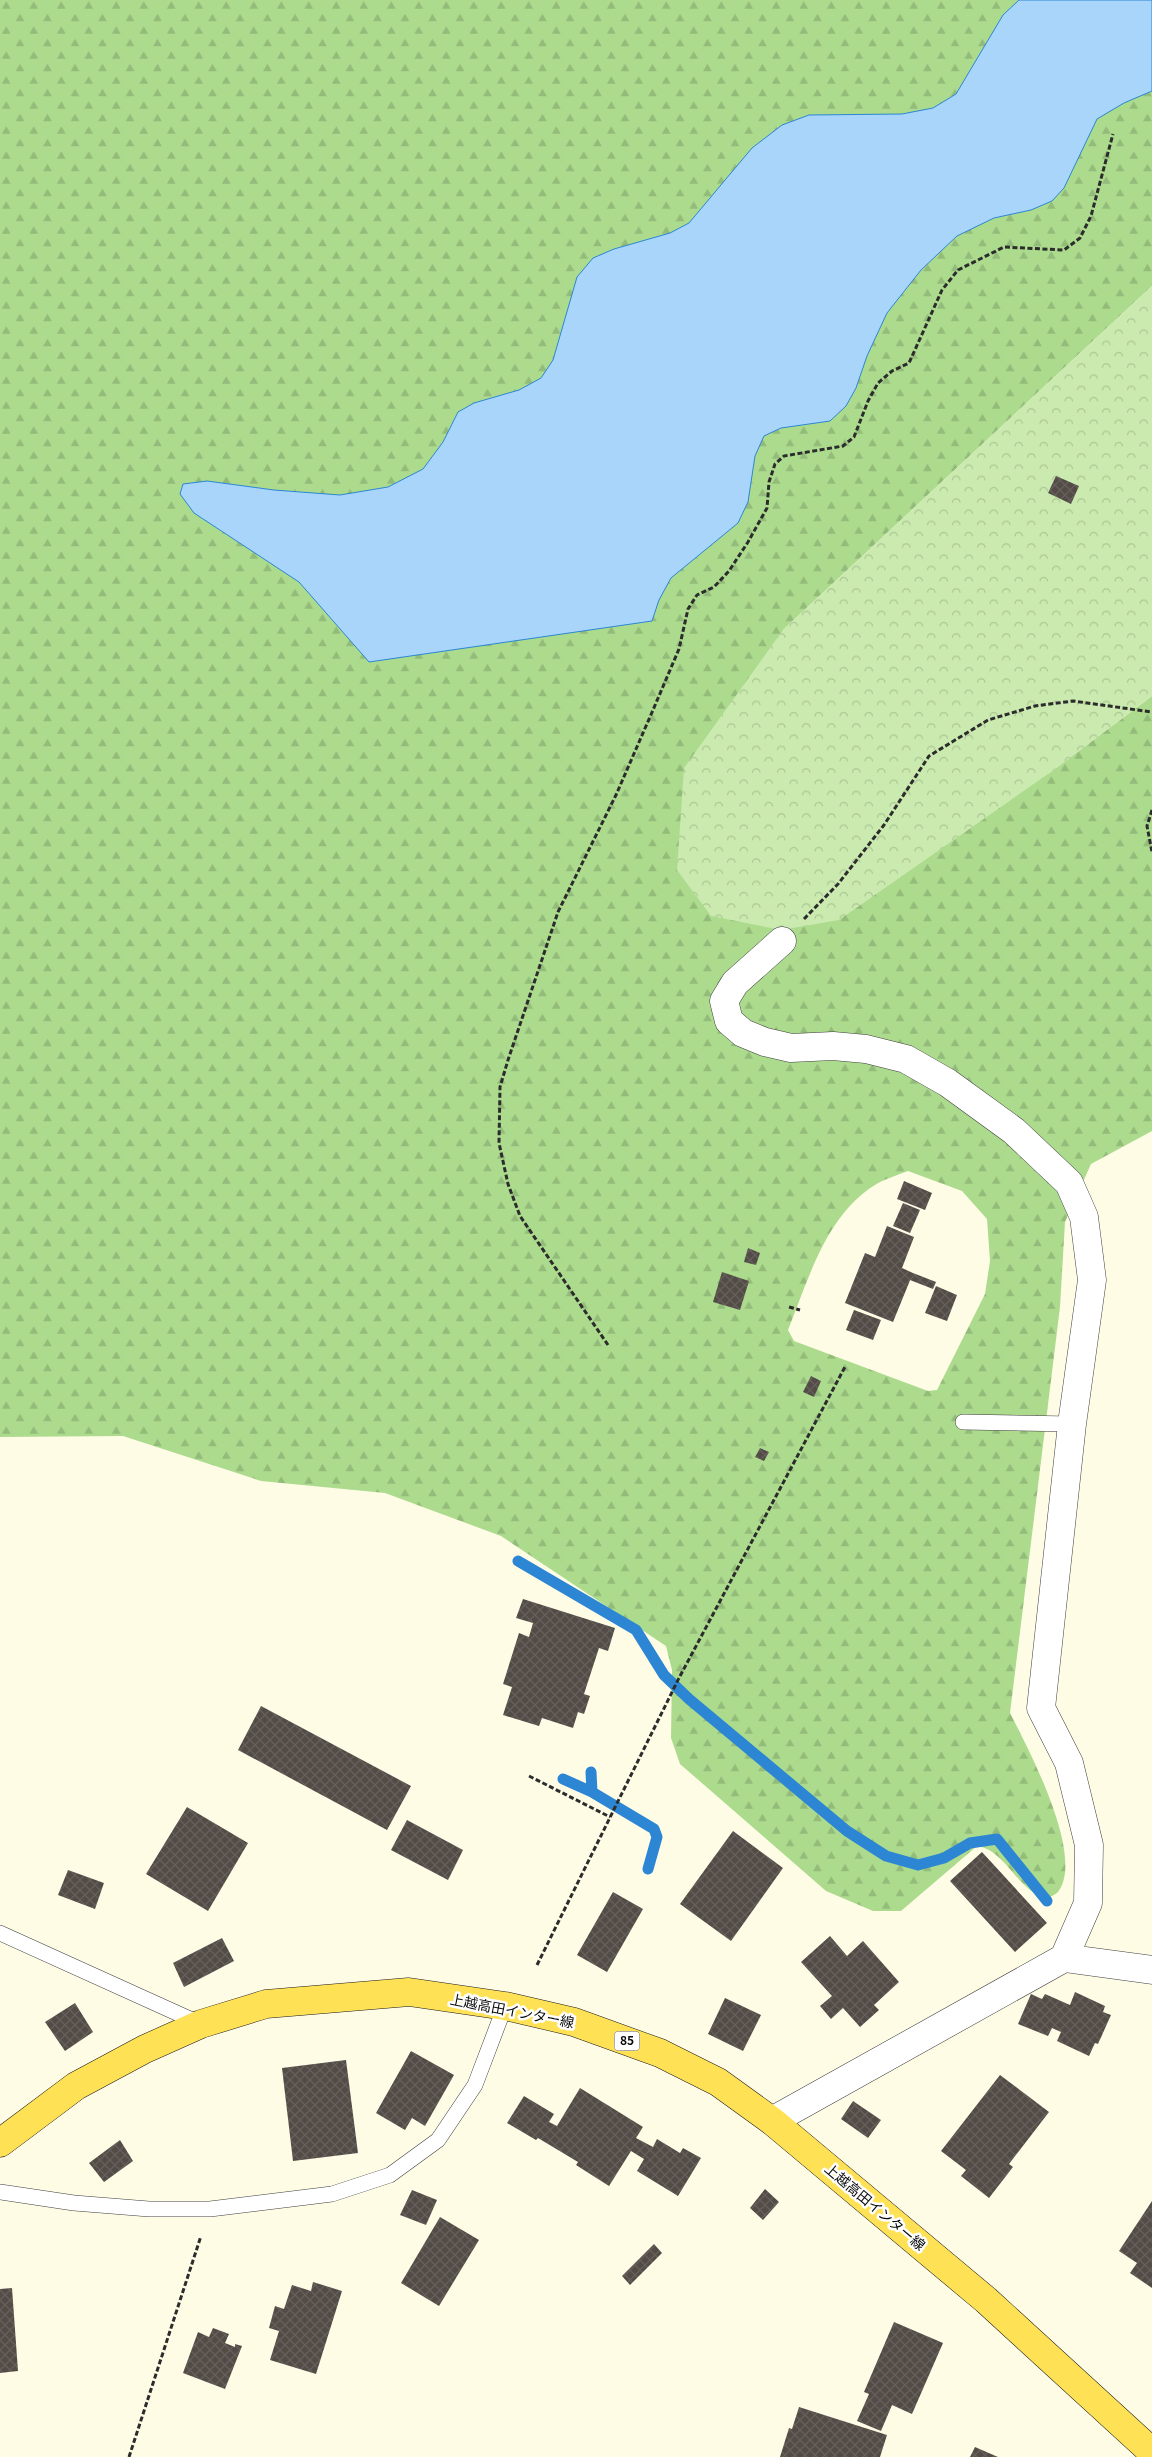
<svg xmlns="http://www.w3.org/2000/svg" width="1152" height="2457" font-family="Georgia,'Noto Sans JP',serif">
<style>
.forest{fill:url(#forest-firs);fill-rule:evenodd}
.park{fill:url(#park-crowns)}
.water{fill:#a8d5f9;stroke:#2c86d3}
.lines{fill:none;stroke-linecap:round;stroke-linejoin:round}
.stream{stroke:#2c86d3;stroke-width:11}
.building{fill:url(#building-cross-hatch)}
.lane-casing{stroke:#3d3d3d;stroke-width:16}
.street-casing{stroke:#3d3d3d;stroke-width:29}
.primary-casing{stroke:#1b1b1b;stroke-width:29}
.path{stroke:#2c2c2c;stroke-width:3;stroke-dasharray:5 2.5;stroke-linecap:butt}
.lane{stroke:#fff;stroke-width:15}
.street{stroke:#fff;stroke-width:28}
.primary{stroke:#ffe156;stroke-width:28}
.labels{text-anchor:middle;stroke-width:5;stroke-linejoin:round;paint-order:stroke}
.shield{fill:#fff;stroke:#545454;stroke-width:1}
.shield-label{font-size:12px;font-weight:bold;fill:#0a0a0a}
.street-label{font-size:14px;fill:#0a0a0a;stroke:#fff}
</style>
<defs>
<pattern id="forest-firs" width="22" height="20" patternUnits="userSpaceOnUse" patternTransform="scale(1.25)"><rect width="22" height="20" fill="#acdb8e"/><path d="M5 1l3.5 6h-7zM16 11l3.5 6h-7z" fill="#93bb79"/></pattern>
<pattern id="park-crowns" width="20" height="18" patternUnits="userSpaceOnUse" patternTransform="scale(1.25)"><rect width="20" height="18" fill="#caeaaf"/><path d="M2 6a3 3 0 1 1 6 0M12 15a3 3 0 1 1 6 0" fill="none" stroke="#acc795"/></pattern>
<pattern id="building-cross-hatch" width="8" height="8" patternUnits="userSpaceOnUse" patternTransform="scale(1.25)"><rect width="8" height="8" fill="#524b46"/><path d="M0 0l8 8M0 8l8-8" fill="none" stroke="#66605c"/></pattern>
</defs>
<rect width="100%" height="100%" fill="#fffce6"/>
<path class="forest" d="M0,0H1152V286L783,630L1048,774L1152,696V1131L1091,1164L1065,1222L1060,1307L1010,1713C1028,1748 1087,1859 1057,1893C1054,1895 1050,1897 1047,1899C1017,1891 1006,1850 977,1846L901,1911H873L826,1891L680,1764L671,1738L672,1670L666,1646L501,1536L385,1493L261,1481L123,1436L0,1437ZM908,1171L962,1191L987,1219L990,1261L985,1294L937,1390L928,1391L794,1341L788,1330C809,1278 827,1211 880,1182C889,1178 899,1174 908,1171Z"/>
<path class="park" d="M1152,286V696L1048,774L839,920L781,930L711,916L677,870L684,768L783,630Z"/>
<path class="water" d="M1019,0H1152V91L1124,103L1097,119L1064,188L1052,201L1031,210L994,218L957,236L921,270L887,313L867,356L856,388L846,406L830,421L781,428L764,436L755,456L748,502L738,523L671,578L659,600L652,621L369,662L299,582L194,513L180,494L183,484L207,481L274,490L340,495L388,487L423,469L443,442L458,412L474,403L519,390L541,378L553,360L577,277L593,258L614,249L670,233L689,223L752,148L782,125L809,115L902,114L933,108L956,94L1003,15Z"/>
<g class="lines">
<path class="stream" d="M518,1561L636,1630L664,1675L689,1699L847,1831L886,1856L918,1865L944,1858L970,1843L997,1839L1047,1901
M591,1772L592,1792L654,1829L657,1837L648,1869
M563,1779L592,1792"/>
</g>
<path class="building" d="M1056,476L1079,486L1071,504L1048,493Z
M904,1181L932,1193L925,1210L897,1199Z
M903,1203L920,1210L910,1233L893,1226Z
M887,1226L914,1237L902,1268L913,1273L893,1322L845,1303L865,1253L875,1257Z
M748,1248L760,1253L756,1265L744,1262Z
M722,1272L749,1281L740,1310L713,1302Z
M913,1273L936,1282L933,1289L910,1280Z
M936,1286L957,1295L947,1321L925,1313Z
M854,1310L881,1320L873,1340L846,1330Z
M811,1376L821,1381L814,1397L803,1392Z
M760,1448L769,1452L764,1461L755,1457Z
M523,1599L615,1628L608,1651L599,1648L584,1694L590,1696L584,1714L578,1712L573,1728L542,1718L539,1726L503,1715L512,1687L503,1684L519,1633L529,1637L533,1623L516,1618Z
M261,1706L411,1786L387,1830L238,1750Z
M187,1807L248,1843L208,1911L146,1874Z
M407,1820L463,1850L448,1880L391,1850Z
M733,1831L783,1868L731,1941L680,1904Z
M982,1852L1047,1923L1015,1952L950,1881Z
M68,1870L104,1883L95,1909L58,1895Z
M613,1892L643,1909L607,1972L577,1955Z
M830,1936L847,1956L863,1941L899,1982L874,2005L879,2010L860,2027L843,2008L831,2019L820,2006L832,1996L801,1962Z
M222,1938L234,1961L184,1987L173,1963Z
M1075,1992L1105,2006L1103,2012L1111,2015L1098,2044L1095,2043L1089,2056L1057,2041L1061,2032L1052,2028L1048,2036L1018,2024L1031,1994L1042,1999L1045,1994L1070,2005Z
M725,1998L761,2015L743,2051L708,2034Z
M75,2003L93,2032L65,2051L45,2022Z
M411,2051L454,2075L425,2126L412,2118L405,2130L376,2113Z
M346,2060L358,2153L293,2161L282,2068Z
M1000,2075L1049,2112L1009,2164L1013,2167L989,2198L961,2176L966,2170L941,2151Z
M580,2088L643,2127L636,2138L653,2147L657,2139L680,2153L683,2148L701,2158L678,2196L637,2171L644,2159L631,2151L609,2186L576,2165L578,2162L538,2138L536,2140L507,2123L524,2096L554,2114L549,2122L557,2126Z
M853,2101L881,2120L868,2138L841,2119Z
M120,2140L133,2161L104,2182L89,2163Z
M765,2189L779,2202L763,2220L750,2208Z
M412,2190L437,2200L426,2225L400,2215Z
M1152,2201V2288L1130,2273L1137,2263L1119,2251Z
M440,2217L479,2240L439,2306L401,2283Z
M654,2244L662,2253L630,2285L622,2276Z
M313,2282L342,2291L316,2374L270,2360L279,2331L269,2328L275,2306L284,2309L292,2285L311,2291Z
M12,2288L18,2371L0,2373V2289Z
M894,2322L943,2343L912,2414L892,2405L881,2431L857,2421L869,2394L864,2392Z
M213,2328L229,2334L225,2343L235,2347V2344L242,2346L225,2389L183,2373L198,2332L209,2337Z
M799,2407L887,2435L880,2457H780L789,2428L792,2429Z
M975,2447L998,2457H970Z"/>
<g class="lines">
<defs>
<path id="lane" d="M963,1422L1072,1424
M0,1933L201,2024
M0,2192L74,2203L149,2209H210L332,2194L390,2175L438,2140L475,2085L505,2006"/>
<path id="street" d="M782,941L735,983L724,1001L729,1021L743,1033L765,1042L791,1048L833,1046L866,1049L906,1059L948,1083L1014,1131L1069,1183L1084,1217L1092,1280L1072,1424L1041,1708L1069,1763L1089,1845L1088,1903L1064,1958
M772,2121L1064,1958L1152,1970"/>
<path id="primary" d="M0,2143L76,2086L145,2049L201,2024L266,2004L409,1992L505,2006L574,2022L660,2053L718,2082L772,2121L986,2300L1152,2452"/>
</defs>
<use href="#lane" class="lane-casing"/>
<use href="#street" class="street-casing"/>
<use href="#primary" class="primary-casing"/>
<path class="path" d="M1152,810L1147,826L1152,852
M804,919L838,884L884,825L929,756L988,720L1035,706L1073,701L1152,712
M789,1307L800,1310
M608,1345L520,1216L508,1184L499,1143L500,1087L508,1060L558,912L616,795L653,710L679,649L688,609L697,595L714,587L729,571L748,542L767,508L769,482L775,464L784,456L843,446L854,437L868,401L878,383L892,371L909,363L942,290L958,270L1004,247L1064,250L1080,238L1091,216L1113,134
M529,1776L610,1817
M537,1965L679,1678L846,1365
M129,2457L201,2236"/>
<use href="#lane" class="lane"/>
<use href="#street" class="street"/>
<use href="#primary" class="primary"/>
</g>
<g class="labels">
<rect class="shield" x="614.5" y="2031.5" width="25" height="19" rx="4"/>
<g class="shield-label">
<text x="627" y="2045">85</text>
</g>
<g class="street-label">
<text transform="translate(512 2011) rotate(11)" y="5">上越高田インター線</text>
<text transform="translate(875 2207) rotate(40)" y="5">上越高田インター線</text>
</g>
</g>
</svg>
